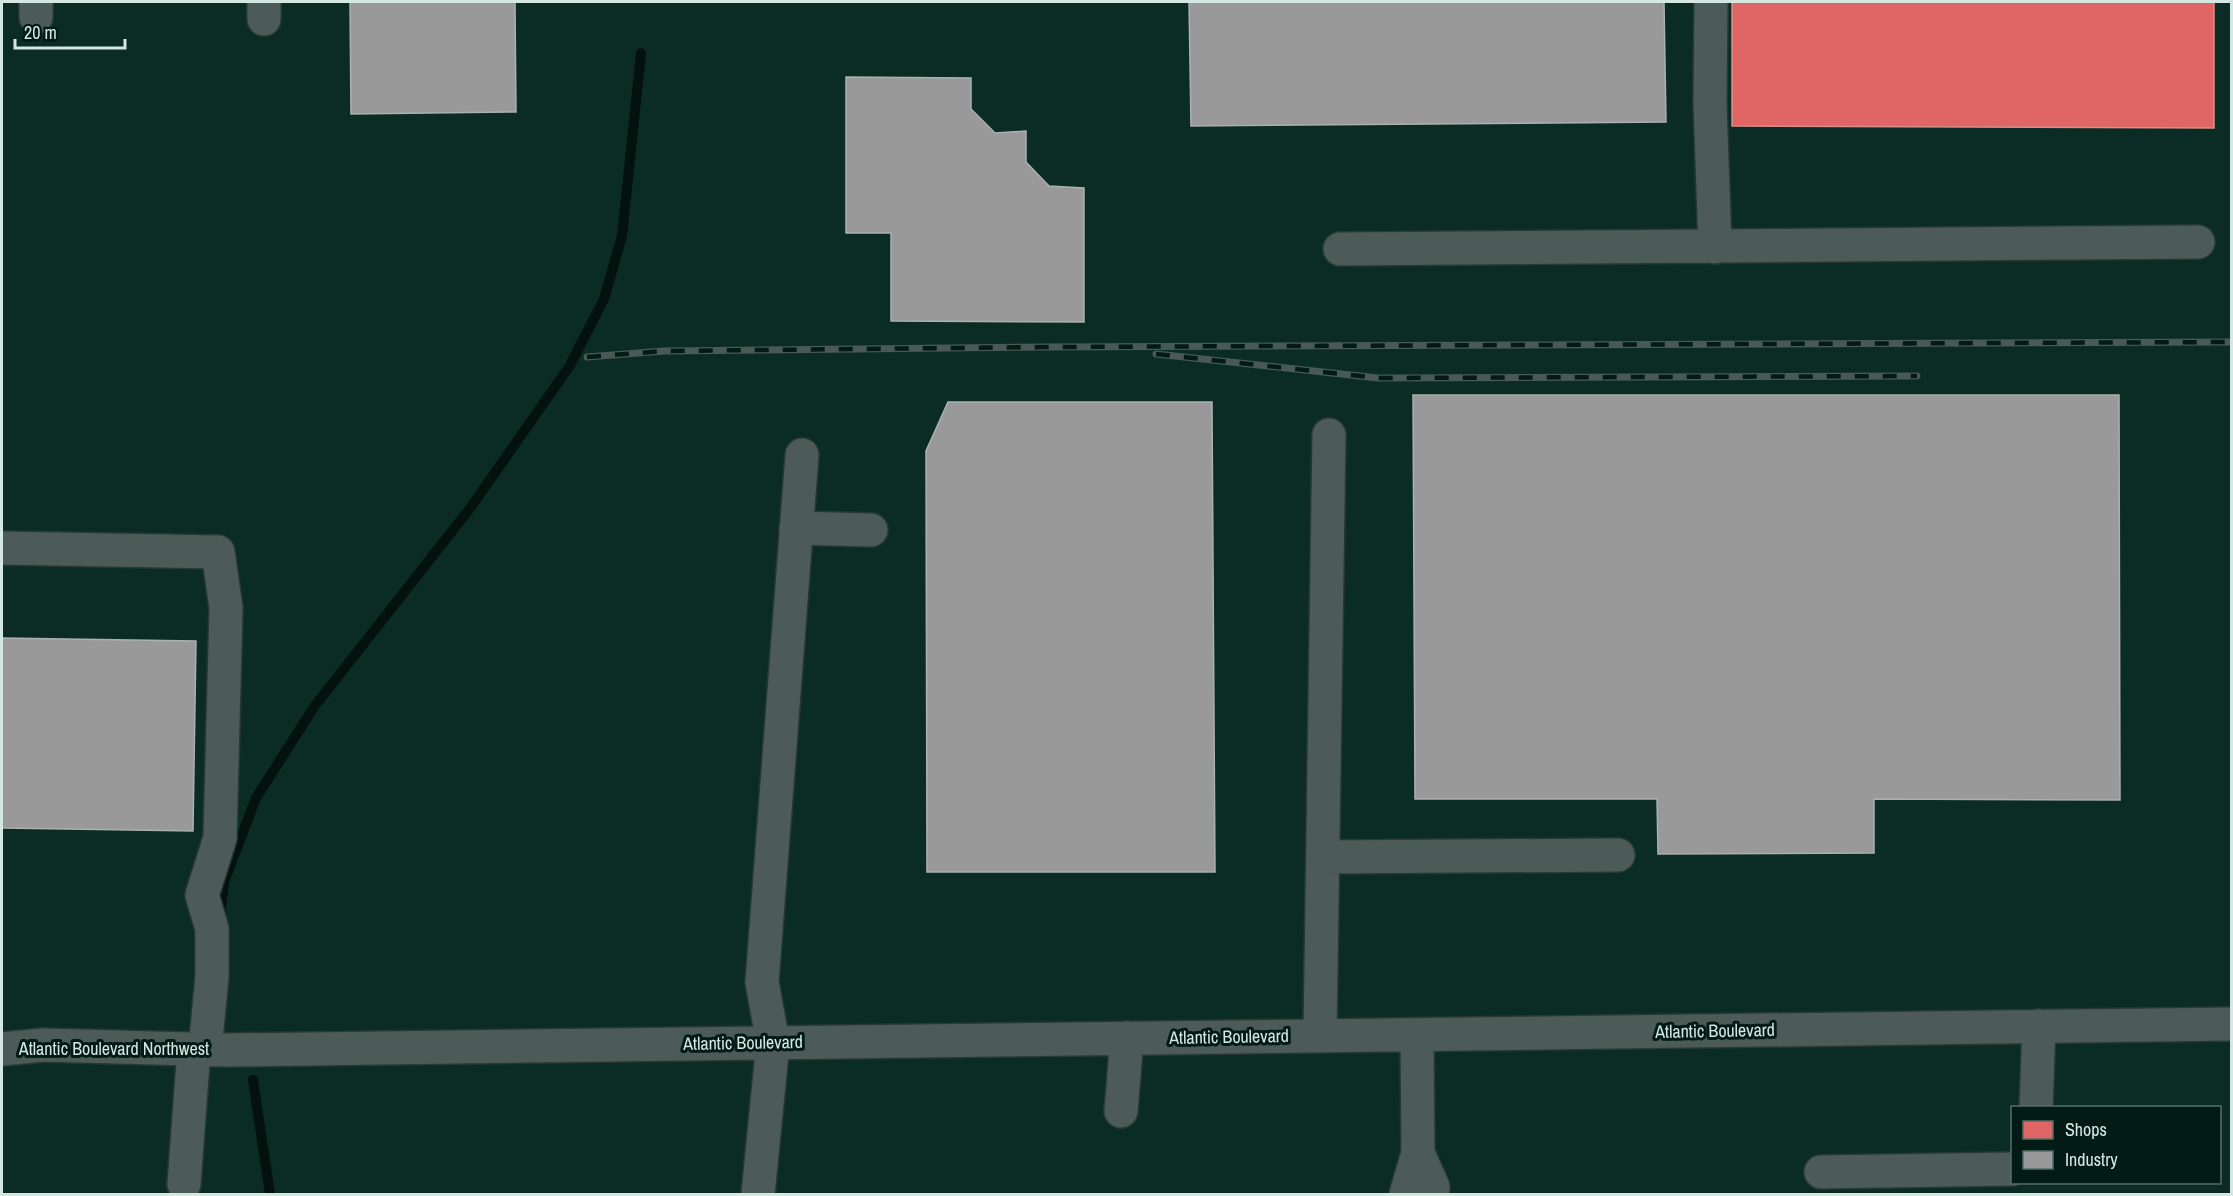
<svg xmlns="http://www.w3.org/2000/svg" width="2233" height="1196" font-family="'Archivo Narrow',sans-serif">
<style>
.built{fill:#0a2c24;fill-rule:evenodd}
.shops{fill:#e06666;stroke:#dc8d8b;stroke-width:1.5}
.industry{fill:#999;stroke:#abb1af;stroke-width:1.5}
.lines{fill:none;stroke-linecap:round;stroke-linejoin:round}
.stream{stroke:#04120e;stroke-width:10}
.minor-casing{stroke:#273935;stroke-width:36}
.minor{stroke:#4c5b57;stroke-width:33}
.rail-casing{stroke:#495955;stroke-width:7}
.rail{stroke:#021c15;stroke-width:4.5;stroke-dasharray:14;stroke-linecap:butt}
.labels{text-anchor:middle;stroke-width:6;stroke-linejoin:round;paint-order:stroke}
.street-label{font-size:18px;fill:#d4e8e1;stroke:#021c15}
</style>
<rect width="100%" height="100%" fill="#091f1a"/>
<path class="built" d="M2,2H2231V1194H2ZM2012,1108H2220V1182H2012Z"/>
<path class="shops" d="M1732,2H2214V128L1732,126Z"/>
<path class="industry" d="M350,2H515L516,112L351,114Z
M1189,2H1664L1666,122L1191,126Z
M846,77L971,78V109L995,133L1026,131V162L1049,186L1084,188V322L891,321V233H846Z
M1413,395H2119L2120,800L1874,799V853L1658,854L1657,799H1415Z
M948,402H1212L1215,872H927L926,451Z
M2,638L196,641L193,831L2,828Z"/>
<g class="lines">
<path class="stream" d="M220,916L224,882L256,798L314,707L471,507L569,367L604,299L622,236L641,53
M253,1080L270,1194"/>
<defs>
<path id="minor" d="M36,2V17
M264,2V19
M1711,2L1710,103L1715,247
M1340,249L2198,242
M796,528L871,530
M2,548L218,552L226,608L220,838L202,895L212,929V977L205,1049
M1323,857L1618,855
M1320,1036L1329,435
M2,1049L43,1045L227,1050L2232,1024
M2036,1108L2039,1026
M1121,1111L1127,1038
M1418,1153L1433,1187L1432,1194
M1821,1172L2012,1169
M184,1184L194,1049
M758,1194L773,1043L762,982L802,455
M1406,1194L1418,1153L1417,1035"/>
</defs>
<use href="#minor" class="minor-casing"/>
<use href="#minor" class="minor"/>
<defs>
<path id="rail" d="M1156,354L1378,378L1917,376
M587,357L664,351L1051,347L2232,342"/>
</defs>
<use href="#rail" class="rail-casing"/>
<use href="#rail" class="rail"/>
</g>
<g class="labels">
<g class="street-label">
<text transform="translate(1715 1031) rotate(-1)" y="6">Atlantic Boulevard</text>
<text transform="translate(1229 1037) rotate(-1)" y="6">Atlantic Boulevard</text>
<text transform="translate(743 1043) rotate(-1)" y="6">Atlantic Boulevard</text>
<text x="114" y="1055">Atlantic Boulevard Northwest</text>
</g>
</g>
<rect width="2233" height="1196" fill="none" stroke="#d4e8e1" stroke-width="6"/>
<rect x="2011" y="1106" width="210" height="78" fill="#021c15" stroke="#566e67" stroke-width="1.5"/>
<rect x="2023" y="1121" width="30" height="18" fill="#e06666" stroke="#566e67" stroke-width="1.5"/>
<text x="2065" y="1136" font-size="18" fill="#d4e8e1">Shops</text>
<rect x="2023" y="1151" width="30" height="18" fill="#999999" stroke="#566e67" stroke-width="1.5"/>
<text x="2065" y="1166" font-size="18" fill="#d4e8e1">Industry</text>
<path d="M15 39v9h110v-9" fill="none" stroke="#d4e8e1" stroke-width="3"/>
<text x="24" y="39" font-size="18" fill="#d4e8e1" stroke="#021c15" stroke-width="4.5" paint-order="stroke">20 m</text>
</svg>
